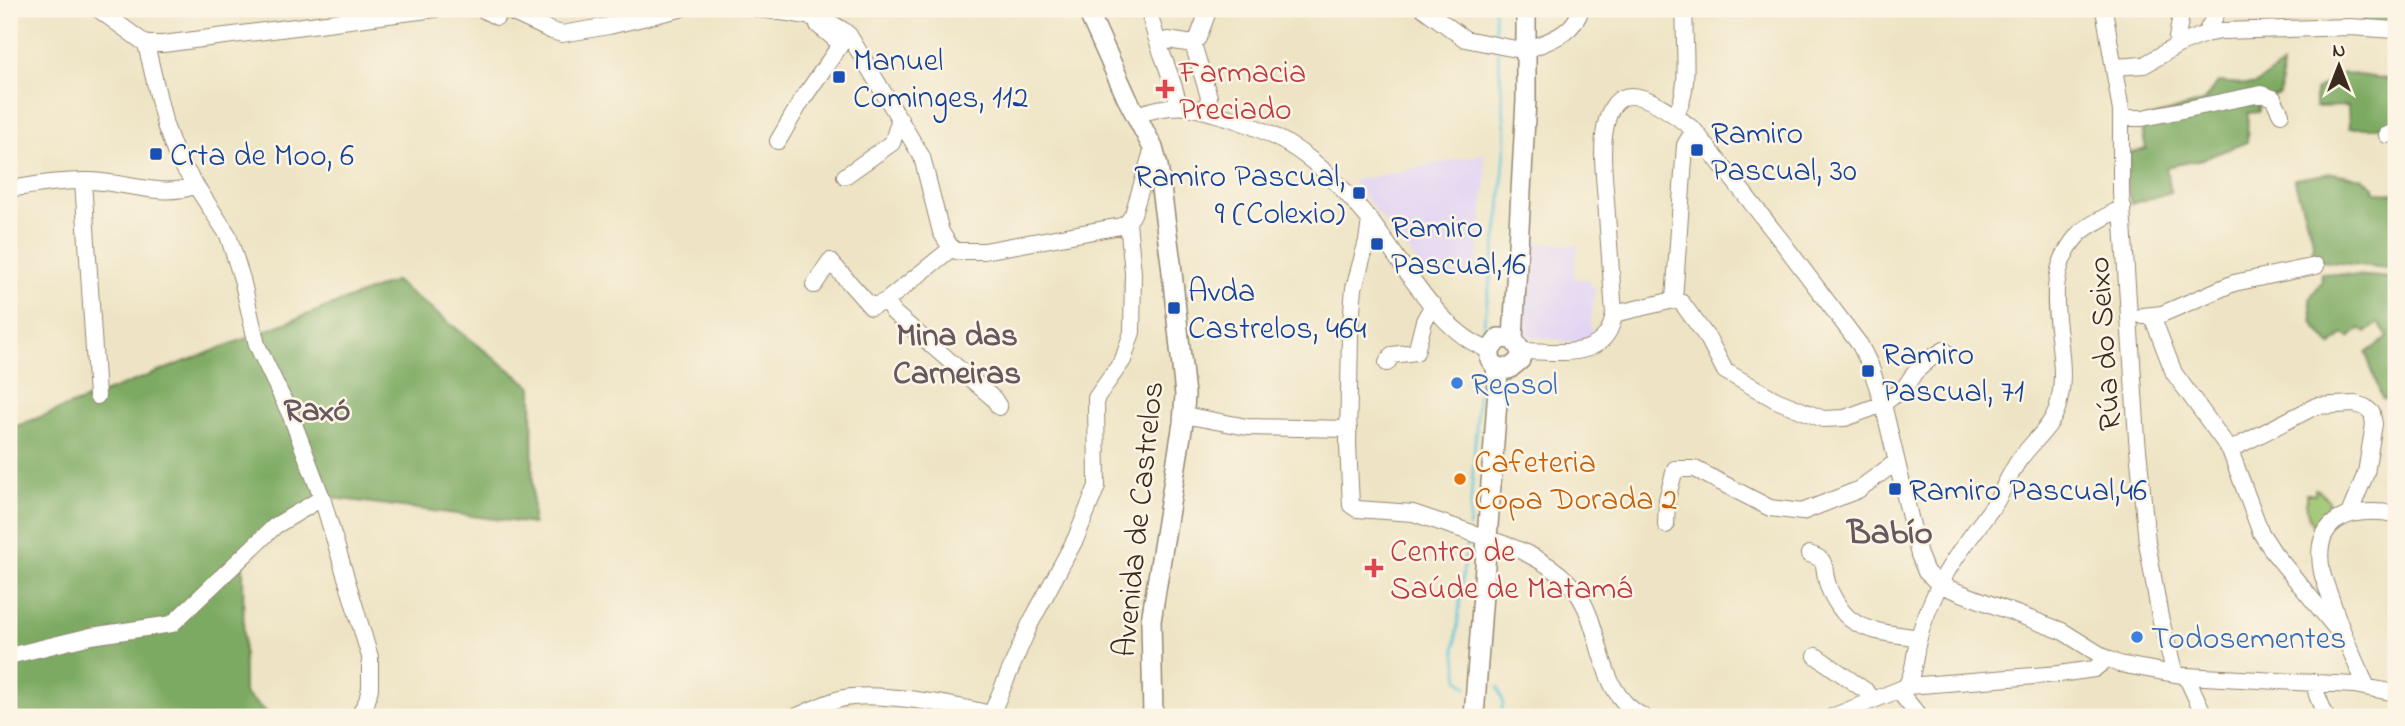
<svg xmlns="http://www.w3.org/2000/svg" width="2405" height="726" font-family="'Indie Flower',sans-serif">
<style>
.built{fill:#e1d4f4}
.green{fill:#9cc46f;stroke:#6c7746;stroke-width:2}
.forest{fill:#7daa62;stroke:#5c6a40;stroke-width:2}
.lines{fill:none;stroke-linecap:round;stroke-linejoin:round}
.stream{stroke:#5cc4d9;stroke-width:2.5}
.minor-casing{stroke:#948772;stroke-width:18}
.major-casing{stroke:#948772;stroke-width:22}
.minor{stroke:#fff;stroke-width:16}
.major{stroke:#fff;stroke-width:19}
.transit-dot{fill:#1a4fb4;stroke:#fcf5e5;stroke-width:2.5}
.health-dot{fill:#e0444e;stroke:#fcf5e5;stroke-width:2.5}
.shop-dot{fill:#3f7fe0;stroke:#fcf5e5;stroke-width:2.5}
.food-dot{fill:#e8710a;stroke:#fcf5e5;stroke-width:2.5}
.labels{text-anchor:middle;stroke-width:5;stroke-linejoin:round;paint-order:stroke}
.transit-label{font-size:32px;fill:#164399;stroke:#fcf5e5;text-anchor:start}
.health-label{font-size:32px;fill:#be3a42;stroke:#fcf5e5;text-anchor:start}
.street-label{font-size:32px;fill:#3b2a1e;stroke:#fcf5e5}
.shop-label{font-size:32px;fill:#366cbe;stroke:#fcf5e5;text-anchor:start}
.food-label{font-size:32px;fill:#c56008;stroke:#fcf5e5;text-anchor:start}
.neighbourhood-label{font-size:33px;font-weight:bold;fill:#67575f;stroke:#fcf5e5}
.quarter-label{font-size:35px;font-weight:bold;fill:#67575f;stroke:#fcf5e5}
</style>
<rect width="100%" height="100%" fill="#fcf5e5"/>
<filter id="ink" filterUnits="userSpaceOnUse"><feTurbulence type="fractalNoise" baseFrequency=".0143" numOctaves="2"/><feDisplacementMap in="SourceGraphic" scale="14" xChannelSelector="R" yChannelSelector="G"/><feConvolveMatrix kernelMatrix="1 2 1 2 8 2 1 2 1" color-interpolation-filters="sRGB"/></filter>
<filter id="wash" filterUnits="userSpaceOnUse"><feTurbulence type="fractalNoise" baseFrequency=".00686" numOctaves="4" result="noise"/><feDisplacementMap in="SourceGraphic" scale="28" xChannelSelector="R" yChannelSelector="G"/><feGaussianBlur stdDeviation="1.57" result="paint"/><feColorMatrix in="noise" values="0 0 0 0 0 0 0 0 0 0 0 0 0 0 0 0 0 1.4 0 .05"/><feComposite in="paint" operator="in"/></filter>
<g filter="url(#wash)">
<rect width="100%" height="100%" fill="#eee4c5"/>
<path class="built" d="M1484,154L1486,179L1476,279L1436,277L1426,273L1352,181Z
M1530,241L1578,246L1573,278L1587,280L1595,290L1590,327L1593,328L1590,344L1520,335Z"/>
<path class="green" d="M2315,489L2319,490L2329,501L2324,518L2316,532C2308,520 2306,509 2306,494H2315Z"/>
<path class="forest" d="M2363,9H2396V28L2363,25Z
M2282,65L2280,94L2259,102V112L2248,113L2247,142L2203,159L2166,167L2171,192L2131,204L2125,173L2129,172V153L2146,149L2140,120L2203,102L2218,82L2255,85Z
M2343,73L2396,80V124L2372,128H2349L2348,106L2315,107V90Z
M2332,173L2362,178L2374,187L2375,192L2396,193V269L2312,260L2313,242L2294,179Z
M2321,273L2396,278V400L2382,399L2366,353L2388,337L2378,323L2366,333L2360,328L2350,338L2344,334L2331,346L2313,324L2310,298L2322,281Z
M395,281L532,387L533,524L318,496L243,555L244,693L272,717H9V429Z"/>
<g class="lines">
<path class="stream" d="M1494,9L1496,38
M1483,330L1500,211L1506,137L1498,52
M1469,527L1480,369
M1467,687L1459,679L1455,648L1467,537
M1498,687L1503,701L1501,717"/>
</g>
</g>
<g filter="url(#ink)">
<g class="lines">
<defs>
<path id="minor" d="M98,9L146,44H163L435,9
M482,9L497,17
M505,9L552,31L562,34L609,26L680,9
M759,9C788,14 827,14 849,35L922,157L941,232L949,245L956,251H984L1121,226L1128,222L1133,214L1153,148
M1149,9C1154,42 1172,72 1179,106
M1424,9L1465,39L1516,49
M2104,9L2121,111V193L2137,439L2147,542L2160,617L2175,674
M2205,34L2219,9
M1158,42L1168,40L1193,44
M146,44L165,125L177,157L228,235L242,279L257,345L291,416L322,498L370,657V688L367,701L358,717
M2178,45L2177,38L2182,9
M1527,50C1550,40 1573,35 1581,9
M2114,67L2144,65L2178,45L2205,34L2221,31L2350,27L2396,30
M1206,111L1209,97L1193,44L1198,38L1209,9
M1137,115C1177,101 1191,106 1230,118C1292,138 1328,169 1369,219C1401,259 1440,335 1490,350
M1675,115C1693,89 1682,39 1685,9
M2121,118H2143L2261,94L2273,98L2281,114
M2387,135L2396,132
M778,141L802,100L841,44L818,25V19
M845,176L892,143L900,119
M83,181L97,396
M9,189C36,185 63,180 91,181C125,182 161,198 194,186
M1370,221L1367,241L1354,288L1350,334L1348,445L1351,505L1357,509L1413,513L1487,538
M814,285L830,261L871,307L886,301L952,248
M1674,300L1682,303L1709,340L1725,371L1776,400L1823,419L1845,418L1883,404L1905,387L1915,372L1931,358L1944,350
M886,301L894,313L994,399L999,407
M1614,314L1674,300L1685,145L1694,130
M2143,316L2162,314L2234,283L2316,266
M2152,316L2174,373L2230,450L2261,533L2274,553L2343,637
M1521,351C1558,351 1607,362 1614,314C1611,276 1609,239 1606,201C1604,175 1600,145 1607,120C1609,112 1614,102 1622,98C1642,88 1679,118 1694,130L1783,243L1860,345L1870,365L1883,404L1919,555L1926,572L1940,585L2062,631L2107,659L2119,664L2186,676L2354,685L2396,693
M1387,363L1392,355L1416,352L1424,321L1433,305
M1184,415L1247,427L1349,429
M2230,450L2316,406L2355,404L2365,407L2372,413L2374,424L2366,473L2349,514
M1666,525L1667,499L1675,469H1695L1770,508L1802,512L1858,490L1896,462
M1498,542C1527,552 1557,566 1576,591C1605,630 1595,693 1644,717
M1809,554C1829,560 1822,565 1827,582C1830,594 1841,612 1850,619C1868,633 1897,634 1919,638
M9,656L91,636L172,624L275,526L322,498
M1816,656L1866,691L1873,700
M2186,676L2205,717
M2314,682L2317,695L2326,717
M2367,687C2353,658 2342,633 2332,602C2329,592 2324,582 2322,572C2311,516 2353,507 2396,514
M795,717C810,711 825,703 840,699C874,690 954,705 990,714
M990,717L1030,624L1076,538L1097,486L1096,398L1123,360L1132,332L1133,273L1128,222
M1832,717L1908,686L2059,674L2094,669L2107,659
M1920,717L1901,694C1914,676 1913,666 1917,645C1921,627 1929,607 1937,590C1952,558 1976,531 1996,502C2004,488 2010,473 2019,460C2031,443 2050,429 2057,409C2076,350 2031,288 2078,235C2088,224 2109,216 2123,207"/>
<path id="major" d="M1087,9L1127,98L1153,148L1158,166L1171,263L1185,395L1183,423L1151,621L1153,717
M1513,339L1526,100V9
M1474,717L1498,388L1496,367L1490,359V350L1499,338L1513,339L1521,351L1520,360L1509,369L1496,367"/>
</defs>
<use href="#minor" class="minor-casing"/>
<use href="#major" class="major-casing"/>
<use href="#minor" class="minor"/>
<use href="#major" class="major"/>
</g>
</g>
<g class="transit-dot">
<rect x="832" y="70" width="14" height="14" rx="3.5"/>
<rect x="1690" y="143" width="14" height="14" rx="3.5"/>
<rect x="149" y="147" width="14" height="14" rx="3.5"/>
<rect x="1352" y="186" width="14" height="14" rx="3.5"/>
<rect x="1370" y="237" width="14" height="14" rx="3.5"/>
<rect x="1167" y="301" width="14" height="14" rx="3.5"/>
<rect x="1861" y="364" width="14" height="14" rx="3.5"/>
<rect x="1888" y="482" width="14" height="14" rx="3.5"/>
</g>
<g class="health-dot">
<path d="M1161.5 78.5h7v7h7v7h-7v7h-7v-7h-7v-7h7z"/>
<path d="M1370.5 557.5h7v7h7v7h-7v7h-7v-7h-7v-7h7z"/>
</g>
<g class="shop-dot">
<circle cx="1457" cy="383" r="7"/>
<circle cx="2137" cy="637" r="7"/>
</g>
<circle class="food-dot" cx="1460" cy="479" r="7"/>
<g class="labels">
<g class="transit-label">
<text x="853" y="70">Manuel<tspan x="853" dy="37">Cominges, 112</tspan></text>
<text x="1711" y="143">Ramiro<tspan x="1711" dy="37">Pascual, 30</tspan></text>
<text x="170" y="165">Crta de Moo, 6</text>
<text x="1345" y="186" text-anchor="end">Ramiro Pascual,<tspan x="1345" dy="37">9 (Colexio)</tspan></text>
<text x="1391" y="237">Ramiro<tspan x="1391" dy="37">Pascual,16</tspan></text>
<text x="1188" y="301">Avda<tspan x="1188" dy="37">Castrelos, 464</tspan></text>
<text x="1882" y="364">Ramiro<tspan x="1882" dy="37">Pascual, 71</tspan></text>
<text x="1909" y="500">Ramiro Pascual,46</text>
</g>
<g class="health-label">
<text x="1179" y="82">Farmacia<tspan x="1179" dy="37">Preciado</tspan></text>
<text x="1390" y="561">Centro de<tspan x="1390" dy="37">Saúde de Matamá</tspan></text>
</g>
<g class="street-label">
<text transform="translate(2103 344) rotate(-94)" y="11">Rúa do Seixo</text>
<text transform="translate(1137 519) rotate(-84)" y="11">Avenida de Castrelos</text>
</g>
<g class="shop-label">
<text x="1471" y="394">Repsol</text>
<text x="2151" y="648">Todosementes</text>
</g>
<g class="food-label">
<text x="1474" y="472">Cafeteria<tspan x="1474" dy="37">Copa Dorada 2</tspan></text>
</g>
<g class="neighbourhood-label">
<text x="957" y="345">Mina das<tspan x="957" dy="38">Carneiras</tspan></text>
<text x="317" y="420">Raxó</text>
</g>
<g class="quarter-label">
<text x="1890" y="543">Babío</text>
</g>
</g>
<rect width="2405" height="726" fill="none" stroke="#fcf5e5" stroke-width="35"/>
<g transform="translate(2339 66)" stroke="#fcf5e5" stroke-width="5" paint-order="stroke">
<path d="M0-5L12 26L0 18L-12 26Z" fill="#3b2a1e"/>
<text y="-10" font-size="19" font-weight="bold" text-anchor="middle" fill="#3b2a1e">N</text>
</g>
</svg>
